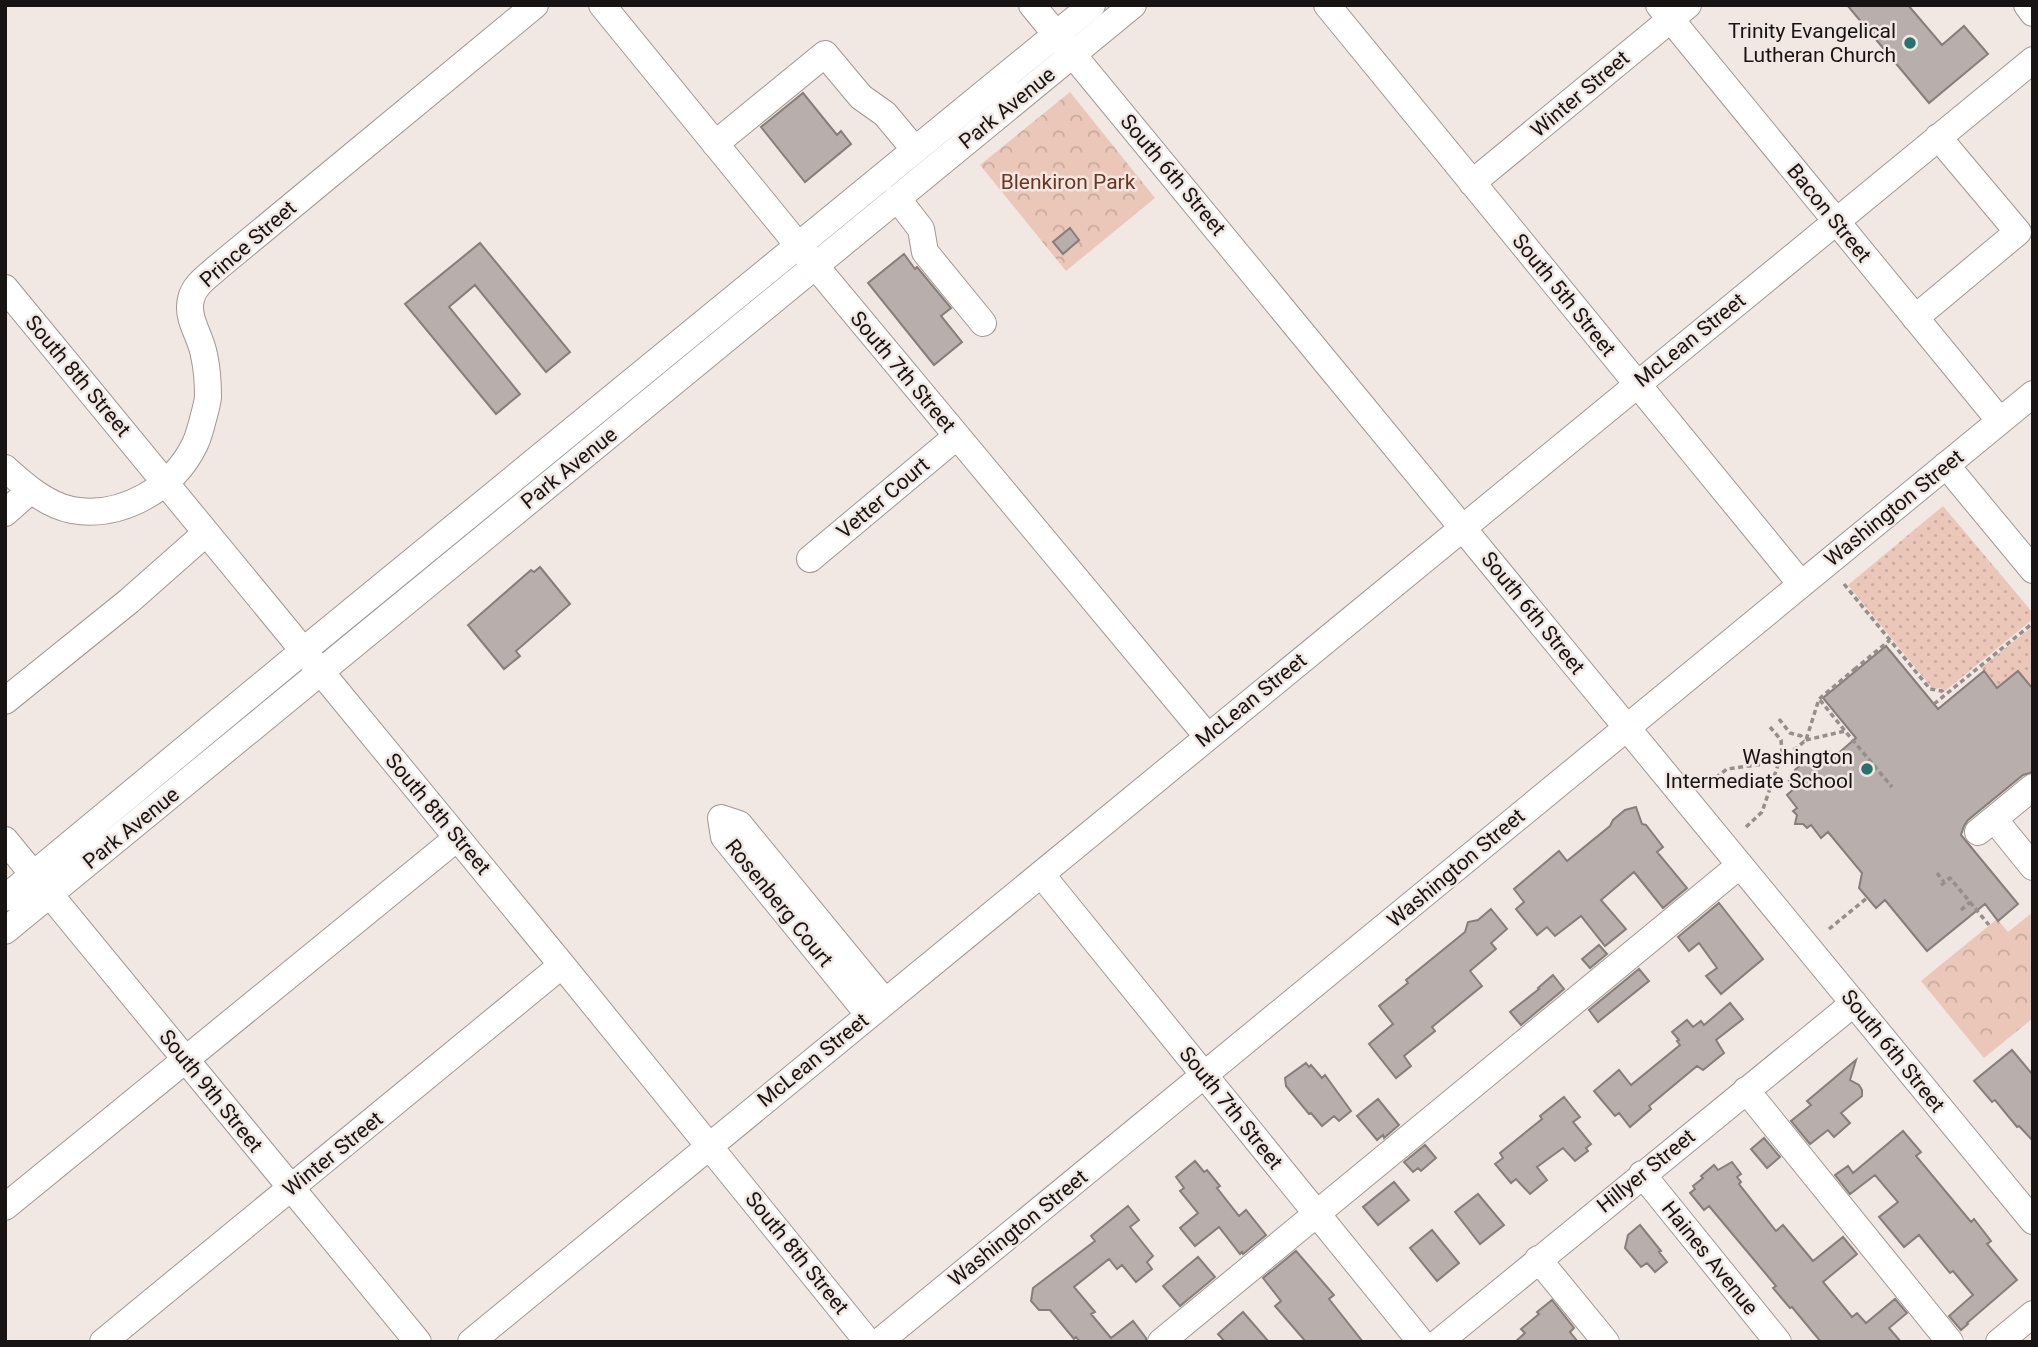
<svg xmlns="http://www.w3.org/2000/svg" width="2038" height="1347" font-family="Roboto,sans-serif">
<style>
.grass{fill:url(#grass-dots)}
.park{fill:url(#park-crowns)}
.building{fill:#b8aeab;stroke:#877d7a;stroke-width:2}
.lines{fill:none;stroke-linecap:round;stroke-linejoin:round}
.minor-casing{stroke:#a19794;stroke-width:28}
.path{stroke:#958e8b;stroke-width:3.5;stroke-dasharray:5 3.5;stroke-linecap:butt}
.minor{stroke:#fff;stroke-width:26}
.poi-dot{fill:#27716f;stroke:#f1e7e3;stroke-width:2.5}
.labels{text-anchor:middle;stroke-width:5;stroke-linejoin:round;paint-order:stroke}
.poi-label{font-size:21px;fill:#181413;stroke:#f1e7e3;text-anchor:end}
.street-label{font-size:21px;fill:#181413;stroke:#f1e7e3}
.park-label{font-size:21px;fill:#6e361e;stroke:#f1e7e3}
</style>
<defs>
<pattern id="grass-dots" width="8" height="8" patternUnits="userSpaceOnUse" patternTransform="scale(1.75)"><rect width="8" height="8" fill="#eac7b9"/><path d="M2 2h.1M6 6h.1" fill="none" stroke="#c8aa9e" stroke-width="1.8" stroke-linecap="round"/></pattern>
<pattern id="park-crowns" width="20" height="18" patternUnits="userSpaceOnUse" patternTransform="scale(1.75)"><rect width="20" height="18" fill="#eac7b9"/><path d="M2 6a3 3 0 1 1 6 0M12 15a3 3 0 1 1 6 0" fill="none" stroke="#c8aa9e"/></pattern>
</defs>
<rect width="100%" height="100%" fill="#f1e7e3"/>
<path class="grass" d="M1943,506L2033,613V619L1945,691L1940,688L1933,689L1848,585Z
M2033,626V689L2018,671L1997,688L1981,668Z"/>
<path class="park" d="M1070,92L1155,198L1066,271L980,165Z
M2033,912V1018L1984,1058L1921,981L1997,919L2008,932Z"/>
<path class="building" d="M1847,5H1908L1942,45L1964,26L1988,54L1929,103Z
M803,93L837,135L841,131L851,144L805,182L761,127Z
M1070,228L1079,240L1063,254L1053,242Z
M480,243L570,352L546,372L475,285L449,307L520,394L496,414L405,304Z
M904,254L915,269L917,267L951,308L941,316L962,342L934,365L868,283Z
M540,567L570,604L516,651L520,656L504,669L468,625L531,570L534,572Z
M1886,646L1938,709L1984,671L1997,688L2018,671L2033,689V772L2023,775L1968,820L1964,826L1961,835L2018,904L1998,921L1985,904L1927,951L1885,900L1876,908L1859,888L1862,873L1828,832L1821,838L1811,825L1807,828L1803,824H1795L1797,815L1793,811L1797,808L1787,795L1795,788L1789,781L1798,774L1795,770L1805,761L1816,753L1819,757L1828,750L1834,757L1856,738L1823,698Z
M1636,807L1642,824L1646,825L1663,847L1657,852L1687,888L1663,908L1634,872L1601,900L1626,929L1605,946L1581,916L1555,936L1547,927L1537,935L1516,909L1524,902L1514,889L1559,851L1567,861L1610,826L1613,820L1625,810Z
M1719,903L1763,959L1721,994L1706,976L1717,968L1699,943L1689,951L1678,937Z
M1491,909L1507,929L1491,943L1496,949L1470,971L1482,986L1432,1027L1435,1031L1404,1056L1411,1066L1396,1078L1369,1044L1393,1024L1379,1006L1408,983L1406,980L1465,932L1468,922L1478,920Z
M1599,945L1607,954L1590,968L1582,959Z
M1639,969L1649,981L1598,1022L1589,1010Z
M1553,975L1564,989L1521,1025L1510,1012L1539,989L1538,988Z
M1730,1003L1743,1019L1716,1040L1724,1053L1703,1070L1697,1066L1649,1106L1651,1109L1630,1127L1619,1113L1615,1116L1594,1091L1619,1070L1631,1085L1680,1045L1677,1041L1679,1040L1672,1032L1687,1020L1693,1027L1701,1021L1704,1025Z
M2012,1050L2033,1075V1141L2019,1126L2017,1127L1995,1100L1992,1102L1974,1081Z
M1856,1060L1850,1080L1859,1085L1862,1090V1096L1841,1113L1850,1123L1834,1137L1828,1130L1810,1144L1791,1121L1811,1105L1807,1101Z
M1306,1063L1309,1067L1311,1065L1322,1078L1325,1075L1351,1111L1339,1121L1334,1116L1322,1126L1311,1113L1309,1114L1286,1086L1285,1078Z
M1564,1097L1580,1117L1573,1122L1591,1144L1586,1148L1588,1151L1575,1161L1563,1148L1537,1167L1547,1180L1530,1194L1516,1179L1511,1183L1495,1164L1503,1158L1500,1153L1542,1119L1540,1116Z
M1378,1099L1399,1125L1384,1138L1383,1135L1377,1140L1357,1116Z
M1903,1131L1921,1152L1916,1156L1971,1222L1974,1219L1991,1241L1987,1244L2017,1280L1967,1323L1968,1324L1961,1330L1949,1316L1973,1295L1953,1271L1950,1273L1919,1235L1904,1247L1879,1217L1898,1202L1875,1175L1850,1194L1835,1175L1848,1166L1853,1173Z
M1764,1138L1780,1157L1767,1168L1751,1149Z
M1425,1145L1436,1158L1421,1171L1418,1168L1413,1172L1404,1162Z
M1195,1161L1204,1172L1207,1170L1220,1186L1217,1188L1239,1216L1246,1210L1266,1235L1243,1254L1242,1252L1240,1254L1219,1227L1195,1246L1180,1228L1198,1213L1180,1191L1184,1188L1176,1177Z
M1732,1162L1741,1174L1737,1177L1741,1182L1739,1184L1776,1231L1783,1225L1813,1261L1843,1237L1857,1254L1823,1282L1852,1317L1857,1313L1866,1323L1895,1299L1907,1313L1889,1328L1901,1342H1821L1792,1307L1790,1308L1773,1288L1776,1286L1709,1206L1704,1210L1690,1193L1695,1189L1693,1186L1703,1178L1701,1176L1714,1165L1718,1170Z
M1394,1182L1409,1200L1378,1225L1363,1207Z
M1478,1194L1504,1225L1480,1244L1455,1212Z
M1128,1206L1139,1220L1130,1227L1153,1256L1147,1262L1152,1269L1136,1282L1122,1265L1117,1269L1109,1259L1074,1287L1095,1312L1091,1314L1111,1338L1133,1321L1146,1338V1342H1080L1076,1337L1074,1339L1050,1310H1039L1031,1301L1033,1288L1095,1241L1091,1236Z
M1640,1225L1661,1251L1659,1252L1667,1262L1655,1272L1647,1263L1641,1267L1625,1248L1628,1235Z
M1432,1230L1459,1263L1437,1281L1410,1248Z
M1296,1251L1334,1295L1329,1299L1363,1342H1306L1275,1306L1281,1301L1263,1278Z
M1198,1257L1215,1277L1180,1306L1163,1286Z
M1552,1300L1574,1328L1570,1332L1578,1342H1515L1525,1333L1521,1329L1539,1314L1537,1312Z
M1243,1312L1269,1342H1225L1218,1334Z"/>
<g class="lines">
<defs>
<path id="minor" d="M602,5L798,245L1207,736
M1032,5L2033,1221
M1327,5L1801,584
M1659,5L2000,421
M2027,5L2033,13
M715,144L825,54L861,97L885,114L915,150
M1472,183L1688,5
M897,198L921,229L925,252L983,323
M5,288L562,965L868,1342
M1915,318L2018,232L1938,137
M1946,465L2033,570
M5,468C24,485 46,505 72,510C122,519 174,488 195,444C198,438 200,430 202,423C204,415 207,406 208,397C208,384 207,368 204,355C201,336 186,319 191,299C194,285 208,276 218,267L535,5
M5,513L31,490
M810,559L956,437
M5,701L129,601L206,533
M1994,819L2033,867
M1978,832L2033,787
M5,840L418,1342
M1041,874L1421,1342
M5,898L303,651L1092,5
M5,931L1133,5
M869,1015L724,837L721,818L739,824L885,1002
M1746,1090L1950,1342
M1642,1174L1778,1342
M5,1207L457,838
M1538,1259L1606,1342
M103,1342L562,965
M471,1342L2033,60
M879,1342L2033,394
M1161,1342L1740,865
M1439,1342L1854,1003
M1999,1342L2033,1314"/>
</defs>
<use href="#minor" class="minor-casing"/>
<path class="path" d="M1844,584L1930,689L1942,691L1945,695
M1857,670L1856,668L1890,640
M1820,700L1845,731
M1934,704L2033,623
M1779,719L1790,733L1801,736L1804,741
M1770,727L1781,740L1782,752L1785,756
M1806,740L1845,731L1892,787
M1795,748L1805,761
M1709,783L1727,769L1779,762
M1746,827L1762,812L1779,762L1806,740L1819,699L1856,668
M1937,873L1944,882
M1941,885L1950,878L1989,925
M1961,910L1970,902
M1829,929L1867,898"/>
<use href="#minor" class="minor"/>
</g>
<g class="poi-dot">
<circle cx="1910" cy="43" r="7"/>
<circle cx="1867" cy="769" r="7"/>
</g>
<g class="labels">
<g class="poi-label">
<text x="1896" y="38">Trinity Evangelical<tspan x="1896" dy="24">Lutheran Church</tspan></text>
<text x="1853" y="764">Washington<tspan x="1853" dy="24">Intermediate School</tspan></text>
</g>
<g class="street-label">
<text transform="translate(1580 94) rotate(-40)" y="7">Winter Street</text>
<text transform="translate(1007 108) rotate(-39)" y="7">Park Avenue</text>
<text transform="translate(1173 175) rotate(50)" y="7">South 6th Street</text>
<text transform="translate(1829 213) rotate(51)" y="7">Bacon Street</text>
<text transform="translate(248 244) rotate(-41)" y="7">Prince Street</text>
<text transform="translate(1564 295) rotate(51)" y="7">South 5th Street</text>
<text transform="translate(1690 340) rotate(-39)" y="7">McLean Street</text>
<text transform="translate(903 372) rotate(50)" y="7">South 7th Street</text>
<text transform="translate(78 376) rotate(50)" y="7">South 8th Street</text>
<text transform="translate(569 468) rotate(-39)" y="7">Park Avenue</text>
<text transform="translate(883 498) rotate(-40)" y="7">Vetter Court</text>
<text transform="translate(1894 508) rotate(-39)" y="7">Washington Street</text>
<text transform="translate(1533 613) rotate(51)" y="7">South 6th Street</text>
<text transform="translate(1251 700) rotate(-39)" y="7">McLean Street</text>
<text transform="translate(438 814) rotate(50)" y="7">South 8th Street</text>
<text transform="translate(131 828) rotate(-39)" y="7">Park Avenue</text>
<text transform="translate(1456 868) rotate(-40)" y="7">Washington Street</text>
<text transform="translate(779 903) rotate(51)" y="7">Rosenberg Court</text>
<text transform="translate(1893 1051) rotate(51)" y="7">South 6th Street</text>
<text transform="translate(813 1060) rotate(-39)" y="7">McLean Street</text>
<text transform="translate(211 1091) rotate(51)" y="7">South 9th Street</text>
<text transform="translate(1231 1108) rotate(51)" y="7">South 7th Street</text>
<text transform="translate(333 1154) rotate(-39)" y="7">Winter Street</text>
<text transform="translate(1646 1171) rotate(-39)" y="7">Hillyer Street</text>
<text transform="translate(1018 1228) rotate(-39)" y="7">Washington Street</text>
<text transform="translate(797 1253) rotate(51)" y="7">South 8th Street</text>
<text transform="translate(1710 1258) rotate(51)" y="7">Haines Avenue</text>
</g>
<g class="park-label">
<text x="1068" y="189">Blenkiron Park</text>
</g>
</g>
<rect width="2038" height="1347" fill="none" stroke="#181413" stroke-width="14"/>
</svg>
